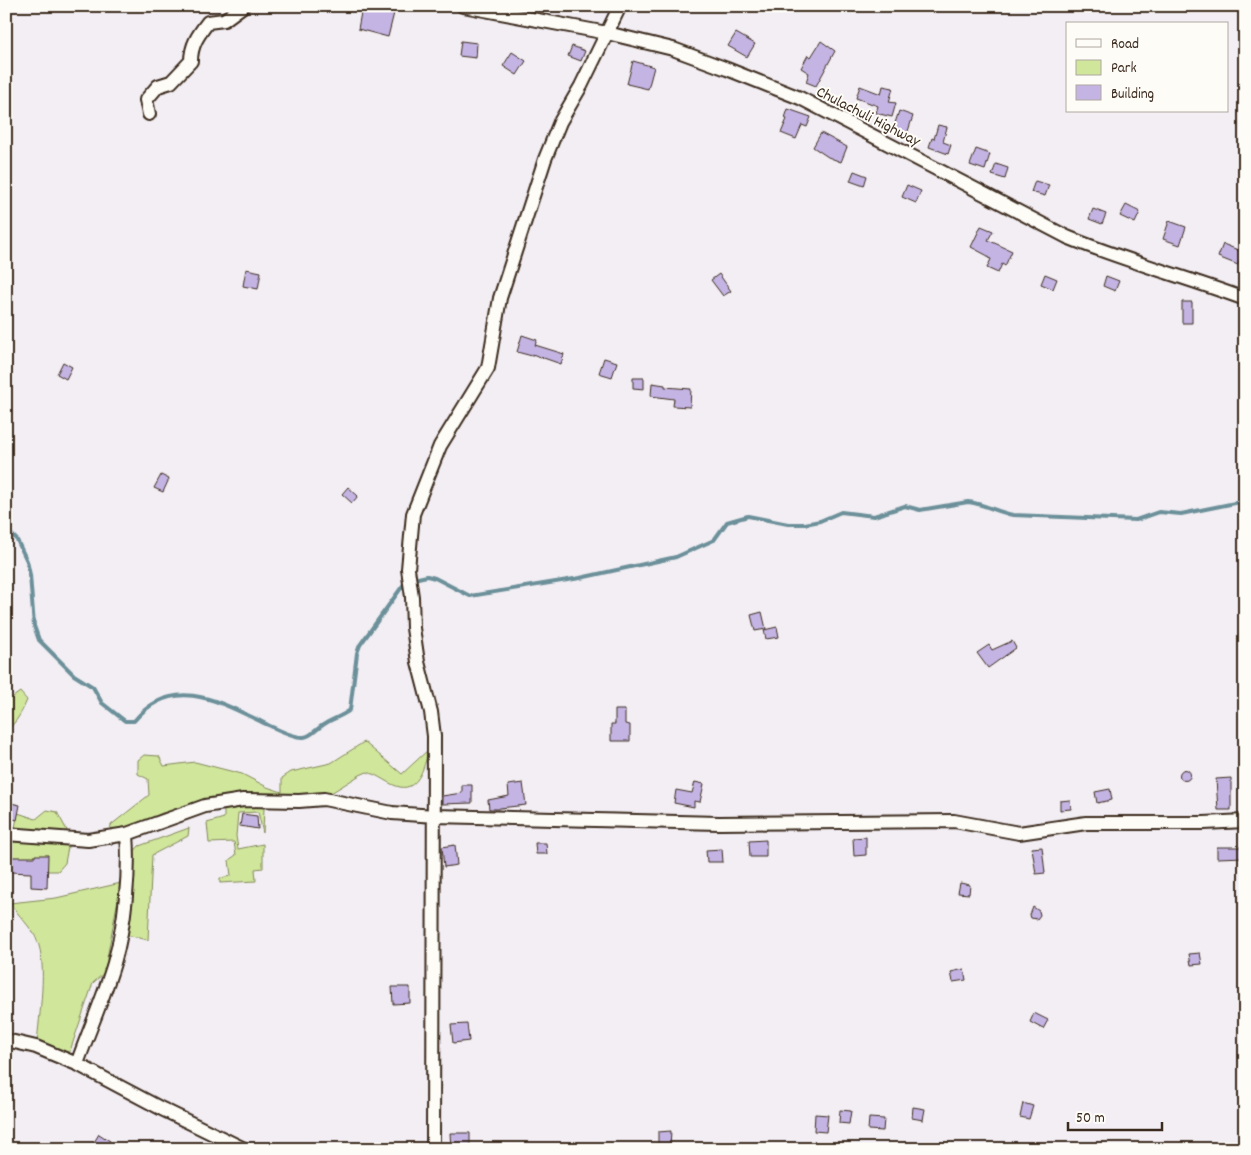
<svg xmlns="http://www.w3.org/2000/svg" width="1251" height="1155" font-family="Dekko,sans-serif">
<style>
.green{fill:#cfe69b;stroke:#85885c}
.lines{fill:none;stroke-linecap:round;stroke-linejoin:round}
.stream{stroke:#6c909a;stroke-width:4}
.building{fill:#c4b4e4;stroke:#3b2a1e}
.minor-casing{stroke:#3b2a1e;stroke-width:16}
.minor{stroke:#fdfcf7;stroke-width:12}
.labels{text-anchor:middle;stroke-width:4;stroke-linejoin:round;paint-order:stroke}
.street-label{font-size:16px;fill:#3b2a1e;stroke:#fdfcf7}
</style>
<rect width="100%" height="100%" fill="#f2eef3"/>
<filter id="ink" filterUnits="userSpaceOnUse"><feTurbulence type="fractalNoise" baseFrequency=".02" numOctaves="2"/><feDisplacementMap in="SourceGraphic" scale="10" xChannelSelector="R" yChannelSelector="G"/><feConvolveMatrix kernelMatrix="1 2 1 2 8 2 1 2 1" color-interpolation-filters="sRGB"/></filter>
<g filter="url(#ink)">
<path class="green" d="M20,692L27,700C22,712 17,722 6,731V702Z
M364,742L402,774L429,749C425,762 420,791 400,787C389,785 379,775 367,772L360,775L331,793L292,796L229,797L162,813L125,830L110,834L111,825L149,795L148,779L138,774V760L144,755L159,756L164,766L195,762L242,774L267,787L282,792V778L291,772L331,763Z
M253,806L264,808L263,833L258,812L238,813L236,836L238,849L263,844V868L255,869L256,881L220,883V878L231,876L229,860L236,855L234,842L209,843L207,823L224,818V808Z
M47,810L57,812L70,836L65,863L58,871H47L44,865H6V838L13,837L18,813L36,819Z
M189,828L188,836L152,855L148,940L127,935V904L131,855L139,846Z
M121,883L107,958L108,964L104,973L93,983L69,1054L37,1044C39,1016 48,965 37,940C32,928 17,914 10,903L56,898Z"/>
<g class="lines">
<path class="stream" d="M6,529L17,540L27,561L30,575L34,626L39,640L74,675L93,687L102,703L125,721H134C174,673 222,703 268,725C277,729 294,738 304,737C312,736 316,729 323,725C331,719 341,717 350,710L357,653L360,645L404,584
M418,578L427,576L435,578L470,596L580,578L676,557L714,540L727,522L748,516L788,524H805L820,521L841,512L874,516L905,506L920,510L968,502C984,504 998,512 1013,515L1136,520L1159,512L1181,514L1245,501"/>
</g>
<path class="building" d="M362,7L394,13L388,37L358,29Z
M736,33L755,44L747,57L728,46Z
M461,41L477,43L476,58L459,56Z
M821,41L835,51L816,86L806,82L809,73L801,68L808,55L811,57Z
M572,46L585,51L581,61L568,56Z
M512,52L526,61L517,75L503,66Z
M633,61L654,67L648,89L627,84Z
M860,86L881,94L883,86L893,88L889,102L896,103L892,117L876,113L878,106L856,98Z
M788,109L811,117L807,127L802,125L796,139L781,133L787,119L785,118Z
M899,111L913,116L907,134L893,129Z
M938,125L947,127L943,142L951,145L948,154L929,147L932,138L934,139Z
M821,133L847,147L841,162L828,157L813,147Z
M976,149L990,154L985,170L970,165Z
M996,164L1008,168L1005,179L992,175Z
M854,171L867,176L864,186L850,181Z
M1035,181L1049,185L1045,196L1031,192Z
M907,185L921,191L916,203L902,197Z
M1126,205L1140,212L1135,223L1120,216Z
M1093,209L1106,214L1102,224L1089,219Z
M1169,221L1186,227L1180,245L1163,239Z
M981,226L993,231L988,240L1012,251L1005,266L1002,264L998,273L987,268L991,259L988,258V256L971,247Z
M1223,244L1243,252L1238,265L1218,257Z
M246,269L261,272L258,289L243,286Z
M719,274L731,291L723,296L711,280Z
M1045,274L1057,279L1053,289L1041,284Z
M1106,276L1119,281L1115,291L1103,286Z
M1182,302H1192V323H1182Z
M522,335L537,340L535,345L564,354L561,364L532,354V356L517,352Z
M604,358L617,362L612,377L599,373Z
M63,362L72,367L66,379L57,374Z
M633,378H644V389L633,388Z
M652,383L665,385V387L691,389L690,407L673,406L674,399L651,396Z
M161,475L169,479L163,492L154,488Z
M348,487L358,496L352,503L342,494Z
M762,612L766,629L755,631L751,615Z
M777,627L779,637L766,639L764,630Z
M1012,641L1016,648L988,668L977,653L989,645L992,650Z
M615,710H625V724L630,725V741H611V724H615Z
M1179.5 775a5.5 5.5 0 1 1 11 0a5.5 5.5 0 1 1-11 0Z
M1231,778V810H1218L1216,779Z
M695,782L704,784L700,802L694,801V807L674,803L676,790L692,793Z
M523,783L526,805L500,808L498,809H489L488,800L509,796L508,785Z
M462,785H472V803L442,804V796L462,793Z
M1110,789L1112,800L1097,803L1095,792Z
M1070,800L1071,809L1060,810V801Z
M6,802L20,805L17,820L6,817Z
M242,814L257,816L258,829L240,826Z
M866,837V855L854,856L853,838Z
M766,840V857H750L749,841Z
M535,843H546L547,854H536Z
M455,845L457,865L444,867L442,847Z
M1042,847L1045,873L1036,874L1032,848Z
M1217,847H1245V857L1217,858Z
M722,849L723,862H707L706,850Z
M35,855H48L47,888L31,887V873L10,872L11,857H35Z
M960,883L970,885L969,894L958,893Z
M1033,907L1039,911L1040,915L1037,919L1031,918L1030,915Z
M1200,953L1202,964L1191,965L1189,954Z
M964,969L966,980L953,982L951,972Z
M392,987H410V1003L393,1004Z
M1034,1013L1048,1020L1043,1029L1030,1022Z
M467,1024L469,1041L453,1043L451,1025Z
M1023,1103L1033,1106L1029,1119L1020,1117Z
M913,1107L925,1109L923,1120L912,1118Z
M840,1110L851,1111L849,1124L839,1123Z
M815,1114L828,1115L826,1132L814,1131Z
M869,1118L884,1119L883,1131L868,1130Z
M671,1131L670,1149H658V1132Z
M450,1133H470V1149H451Z
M99,1134L110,1141L106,1149H90Z"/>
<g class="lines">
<defs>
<path id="minor" d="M463,6L607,33L673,49L727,69L800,98L1067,237C1125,261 1186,277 1245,299
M149,114L146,100L158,86L171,82L191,61C191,45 198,35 208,22L224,20L243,6
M6,834L88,840L127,834L205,806L243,800L299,801L324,799L392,813L435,816L719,823L954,821L1019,833L1086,823H1204L1245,821
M6,1040L36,1047L77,1064L162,1109L244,1149
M77,1064C89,1030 104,997 114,963C125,925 130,873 127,834
M433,1149L434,736L431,712L418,662L413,628L412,597L408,569L413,514L440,446L488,368L500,298L545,159L560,122L581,86L620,6"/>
</defs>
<use href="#minor" class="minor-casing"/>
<use href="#minor" class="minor"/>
</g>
</g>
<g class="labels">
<g class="street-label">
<text transform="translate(869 115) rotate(27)" y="6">Chulachuli Highway</text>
</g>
</g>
<rect width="1251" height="1155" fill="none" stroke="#fdfcf7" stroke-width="25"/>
<rect x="12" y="12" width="1226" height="1130" fill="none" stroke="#3b2a1e" stroke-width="2" filter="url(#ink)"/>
<rect x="1066" y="22" width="162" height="90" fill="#fdfcf7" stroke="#afa8a0"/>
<rect x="1076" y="39" width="25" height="8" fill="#fdfcf7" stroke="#afa8a0"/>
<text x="1111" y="48" font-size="15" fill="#3b2a1e">Road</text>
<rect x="1076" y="60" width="25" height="15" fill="#cfe69b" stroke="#afa8a0"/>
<text x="1111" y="72" font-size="15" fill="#3b2a1e">Park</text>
<rect x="1076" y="85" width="25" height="15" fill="#c4b4e4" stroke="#afa8a0"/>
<text x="1111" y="98" font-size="15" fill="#3b2a1e">Building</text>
<path d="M1068 1122v8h94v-8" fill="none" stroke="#3b2a1e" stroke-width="2.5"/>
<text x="1076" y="1122" font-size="15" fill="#3b2a1e" stroke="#fdfcf7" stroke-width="4" paint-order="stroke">50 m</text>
</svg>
